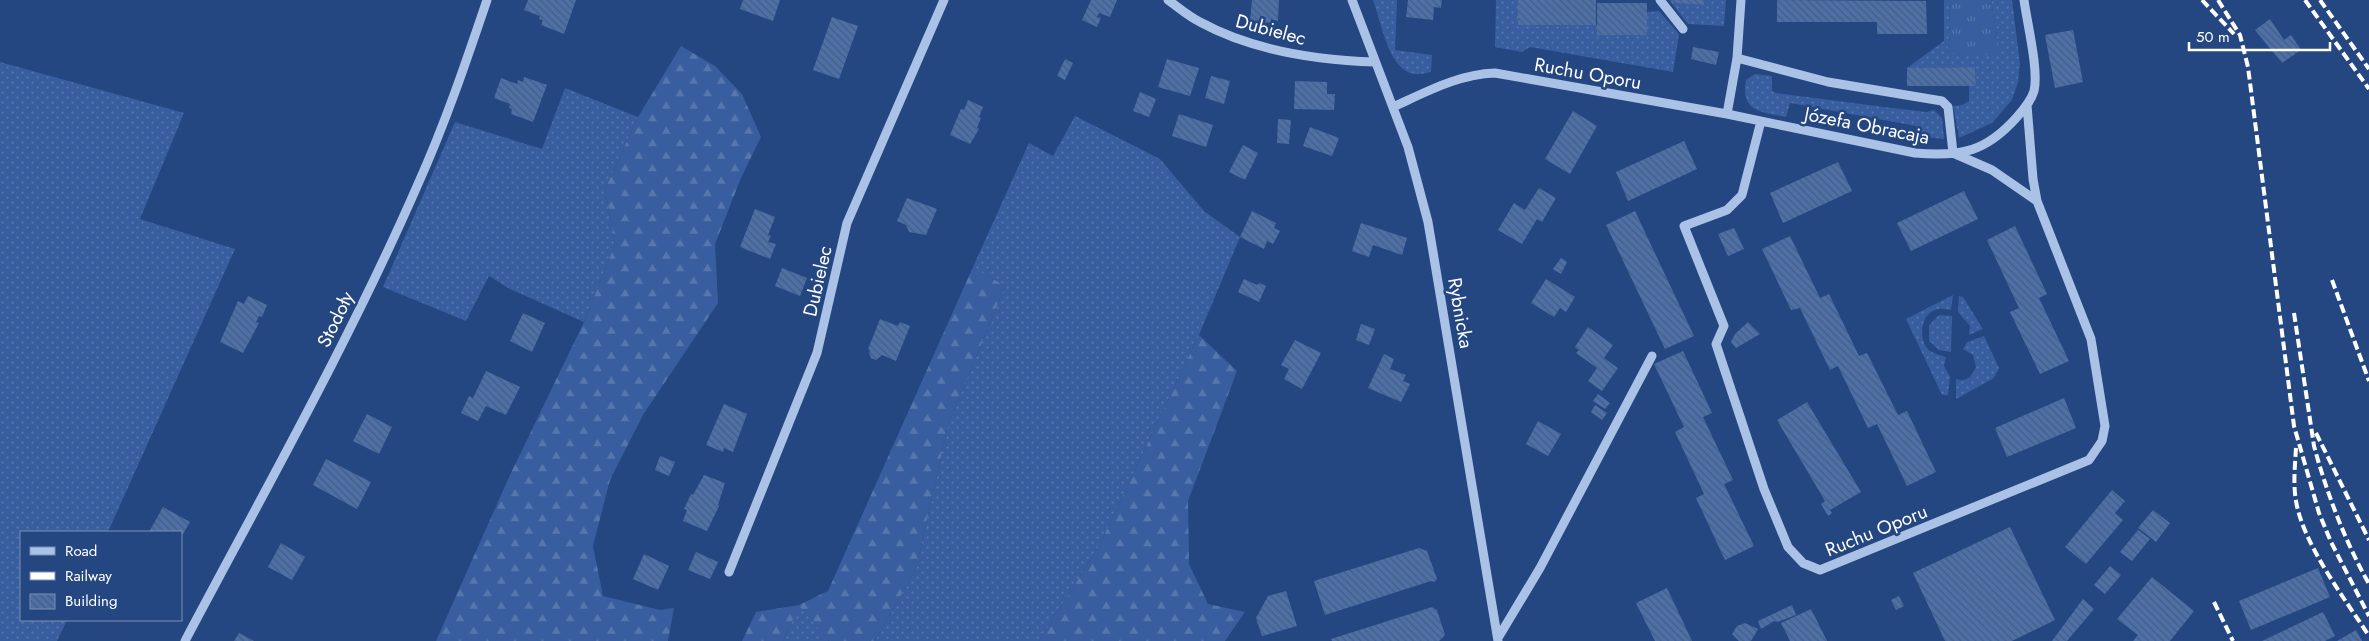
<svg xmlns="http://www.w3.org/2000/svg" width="2369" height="641" font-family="Jost,sans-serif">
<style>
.grass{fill:url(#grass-dots)}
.forest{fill:url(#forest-firs)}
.park{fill:url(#park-tufts)}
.building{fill:url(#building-back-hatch)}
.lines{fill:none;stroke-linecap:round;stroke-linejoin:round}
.minor{stroke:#abc2e7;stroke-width:9}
.rail{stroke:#fff;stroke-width:4;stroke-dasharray:9 4;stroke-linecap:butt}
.labels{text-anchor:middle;stroke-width:5;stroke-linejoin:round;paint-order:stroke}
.street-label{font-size:19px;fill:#fff;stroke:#244681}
</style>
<defs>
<pattern id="grass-dots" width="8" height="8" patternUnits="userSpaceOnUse" patternTransform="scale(1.25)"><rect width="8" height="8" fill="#385e9f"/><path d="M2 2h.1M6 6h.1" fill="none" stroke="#5676ad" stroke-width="1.8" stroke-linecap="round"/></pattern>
<pattern id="forest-firs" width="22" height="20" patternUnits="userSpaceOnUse" patternTransform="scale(1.25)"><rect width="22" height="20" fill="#385e9f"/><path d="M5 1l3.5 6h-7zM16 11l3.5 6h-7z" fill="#5676ad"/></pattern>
<pattern id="park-tufts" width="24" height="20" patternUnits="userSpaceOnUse" patternTransform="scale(1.25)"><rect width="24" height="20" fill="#385e9f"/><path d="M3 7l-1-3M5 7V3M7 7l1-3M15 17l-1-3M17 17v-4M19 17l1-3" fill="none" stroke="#5676ad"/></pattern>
<pattern id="building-back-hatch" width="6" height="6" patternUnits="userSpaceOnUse" patternTransform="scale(1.25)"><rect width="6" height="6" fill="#4c70aa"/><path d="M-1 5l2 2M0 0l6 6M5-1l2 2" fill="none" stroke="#4c5c76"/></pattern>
</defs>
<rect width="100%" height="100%" fill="#244681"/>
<path class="grass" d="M1373,0H1397L1395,50L1432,55L1431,72C1426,73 1420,75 1415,74C1388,71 1381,21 1373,0Z
M1496,0H1518L1519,25H1598V35H1646L1647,12L1659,11L1679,34L1673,72L1530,47L1522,52L1495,47Z
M1669,0H1672V3L1704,5V0H1726L1724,26L1688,24Z
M1944,0H1949L1950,37L1947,53L1999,49L1991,0H2012L2020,64L2018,82L2012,100L1992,123L1959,138L1953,106L1962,105L1969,101V86L1976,85L1975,67L1907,68L1944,41Z
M0,62L184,113L140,219L235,249L108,532H21V620H67L57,641H0Z
M1755,74L1772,76V91L1776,93L1884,107L1927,112L1934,110L1942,118L1944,139L1917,136L1916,126L1790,103L1786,117C1762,112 1740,112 1746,80Z
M565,88L638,117L605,189L615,244L584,322L510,289L489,276L466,321L383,287L455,122L542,149Z
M1075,116L1160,159L1204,211L1240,237L1199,335L1098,548L1039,641H875L916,569L948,425L1005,286L973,267L1029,143L1053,156Z
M1953,295L1951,310C1947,310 1943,308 1939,309C1920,311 1917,341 1930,351C1935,354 1941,355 1946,357L1944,366L1950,377L1948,395H1942L1906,319Z
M1959,296L1963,297L1983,329L1969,335L1970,326L1958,312Z
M1939,315L1952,316L1951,352L1939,350L1929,341V325Z
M1984,336L1999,368L1994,378L1956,399V379C1967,383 1972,376 1976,367L1973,355L1963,349L1967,342Z
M799,605L829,641H783Z"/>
<path class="forest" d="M681,46L715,66L742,94L761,137L741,178L715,244L718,303L643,415L610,480L593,546L603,596L660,610L674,608L668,641H436L510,475L584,322L615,244L605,189L638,117Z
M973,267L1005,286L948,425L916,569L875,641H829L799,606L783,641H742L756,612L799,605L828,591Z
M1199,335L1237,371L1188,501L1189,564L1208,604L1245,612L1225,641H1039L1098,548Z"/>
<path class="park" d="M1949,0H1991L1999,49L1994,55L1947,53L1950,37Z"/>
<path class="building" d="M528,0H576L564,34L541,25L543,20L539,19L540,16L524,10Z
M743,0H780L773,21L740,9Z
M1091,0H1117L1110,17L1099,13L1097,17L1101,18L1097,27L1082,20Z
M1252,0H1279L1278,21L1271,19V23L1250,21Z
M1408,0H1442L1441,8L1434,7L1433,20L1406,17Z
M1518,0H1596V25H1518Z
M1672,0H1704V5L1672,3Z
M1777,0L1926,1L1927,34H1877V22H1777Z
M1597,3H1647V35H1597Z
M832,17L858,26L839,79L813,70Z
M2270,19L2284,40L2291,35L2301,50L2282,63L2255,30Z
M2073,30L2083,82L2055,88L2045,35Z
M1693,47L1719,52L1716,65L1691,59Z
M1065,59L1073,63L1065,80L1057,76Z
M1167,59L1199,68L1190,96L1158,87Z
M1975,67L1976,86H1907V68Z
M1211,76L1230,81L1224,104L1205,98Z
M524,77L547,85L533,122L511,114L512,109L509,108L510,104L494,98L501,78L517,84L518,80L523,82Z
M1295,81L1327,82V94H1335L1334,110L1294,109Z
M1140,92L1156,99L1149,117L1133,111Z
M968,100L983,107L979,117L981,118L977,128L979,129L970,144L950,135L961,109L964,110Z
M1573,111L1597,126L1570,174L1545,159Z
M1179,114L1213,125L1206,147L1172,136Z
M1278,119L1291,120L1289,144L1277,143Z
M1310,127L1339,138L1332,156L1303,146Z
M1684,141L1697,169L1628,201L1616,172Z
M1243,145L1258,153L1245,180L1229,172Z
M1838,162L1852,191L1783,223L1770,193Z
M1539,188L1556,198L1542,222L1537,219L1522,244L1498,230L1514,203L1525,210Z
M1964,191L1978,219L1911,251L1897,223Z
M907,198L937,209L926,235L909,232L906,225L897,221Z
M755,209L775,217L768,235L771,236L768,242L776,244L770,259L740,247Z
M1252,211L1276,223L1274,228L1280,231L1273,244L1267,241L1264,249L1240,237Z
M1635,211L1694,336L1665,349L1606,225Z
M1361,223L1407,238L1402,255L1373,245L1369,257L1352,251Z
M2015,226L2047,294L2039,298L2069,361L2040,374L2010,312L2019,308L1987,240Z
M1734,228L1744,249L1728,256L1718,234Z
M1790,236L1820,298L1829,294L1859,356L1867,353L1898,415L1907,411L1936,472L1907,486L1877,424L1868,428L1838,366L1830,370L1800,308L1791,310L1762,249Z
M1561,258L1567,262L1561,274L1553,269Z
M782,268L807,278L800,296L775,286Z
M1244,279L1257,285L1259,283L1266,286L1259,302L1238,292Z
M1546,279L1575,297L1566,312L1560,308L1554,317L1531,303Z
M248,296L267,305L262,317L259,316L256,322L259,323L243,353L220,342L238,301L244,304Z
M523,313L545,323L532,352L510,341Z
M880,319L898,326L900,322L910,326L896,361L882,355L876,360L871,358L869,353L870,350L868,349Z
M1748,322L1760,334L1736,348L1731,342L1735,334Z
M1361,324L1375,329L1369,345L1356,340Z
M1588,327L1613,345L1604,358L1618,368L1602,391L1588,381L1597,368L1576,353L1579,350L1575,347Z
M1295,340L1321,353L1302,389L1284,379L1289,369L1281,365Z
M1683,351L1712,413L1703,417L1733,480L1724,484L1754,546L1725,560L1696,498L1704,494L1675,432L1684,427L1654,364Z
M1384,354L1394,359L1390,369L1406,375L1403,381L1410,384L1401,402L1368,388Z
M486,371L520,387L506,415L486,406L478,421L461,413L469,396L473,398Z
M1598,394L1610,403L1605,409L1593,401Z
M2064,398L2076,428L2007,457L1995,428Z
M1807,402L1861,492L1830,510L1832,513L1828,516L1821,504L1825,501L1777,420Z
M724,404L747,414L733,452L724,448L723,452L706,445Z
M1595,405L1607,413L1602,420L1591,412Z
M367,414L392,427L379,454L353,441Z
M1538,421L1561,434L1548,456L1526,444Z
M660,456L675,462L669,476L655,470Z
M326,459L371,482L357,509L313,485Z
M704,475L725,483L718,505L719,506L707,531L683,521L687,510L684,509L691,494L693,495Z
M2112,490L2125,501L2115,513L2123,520L2086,564L2065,547Z
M163,507L190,522L183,534L149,532Z
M2153,510L2170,523L2156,542L2138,528Z
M2010,527L2055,620L2012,641H1945L1913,573Z
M2138,530L2150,539L2132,561L2120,552Z
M281,543L305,557L292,580L268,567Z
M1419,548L1427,551L1437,579L1434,582L1431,581L1325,615L1314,581Z
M696,552L718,562L710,579L688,570Z
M644,554L669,566L658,590L633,579Z
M2110,566L2121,575L2105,594L2094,585Z
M2318,568L2330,597L2251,630L2239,601Z
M2152,577L2194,611L2170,641H2133L2138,635L2117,619Z
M1667,588L1692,641H1655L1636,603Z
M1286,591L1297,626L1262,636L1256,618L1268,596Z
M1899,596L1904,606L1896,610L1891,600Z
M2083,599L2094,609L2067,641H2052Z
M1792,605L1796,615L1777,622L1774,621L1761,629L1758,621Z
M1432,607L1437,610L1445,635L1439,641H1332L1331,639Z
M1811,609L1827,641H1790L1781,623Z
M2323,612L2335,636L2325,641H2262Z
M1745,623L1758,629L1751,641H1739L1732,634L1737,626Z
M2356,630L2362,641H2337Z
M239,633L254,641H234Z"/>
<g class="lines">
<path class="minor" d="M1168,0C1178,7 1188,16 1200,22C1253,51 1315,60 1375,62
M1352,0L1408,147L1428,222L1498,641
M1660,0L1683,29
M1737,58L1828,82L1942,101L1948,107L1953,153L1992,170L2037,201
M1393,107C1426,92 1459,74 1495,73L1727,114L1915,153C1961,157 1986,152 2017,117C2024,109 2031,101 2034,91C2039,70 2027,23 2024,0
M1727,114L1737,58L1741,0
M1761,121L1742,195L1727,210L1684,226L1724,326L1716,344L1764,489L1788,547L1803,563L1820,570L2089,460L2102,441L2105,426L2091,339L2037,201L2033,179L2027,105
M729,572L817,353L847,223L944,0
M1498,638L1540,568L1652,356
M185,641C265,490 350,340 418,184C445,124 466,62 487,0"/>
<path class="rail" d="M2202,0L2234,34
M2218,0L2240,35L2248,67L2294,426L2319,513L2331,542L2369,616
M2305,0L2369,89
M2320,0L2369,69
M2332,280L2369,381
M2294,313L2314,446C2327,494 2345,541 2369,584
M2316,433L2369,540
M2296,448C2295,465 2293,484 2296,501C2303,544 2345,599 2369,636
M2214,602L2233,641"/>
</g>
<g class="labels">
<g class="street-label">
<text transform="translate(1271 29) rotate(15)" y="7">Dubielec</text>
<text transform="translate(1588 73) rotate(10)" y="7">Ruchu Oporu</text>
<text transform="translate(1867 125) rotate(11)" y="7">Józefa Obracaja</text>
<text transform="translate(817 281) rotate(-77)" y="7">Dubielec</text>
<text transform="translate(1461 313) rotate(80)" y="7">Rybnicka</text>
<text transform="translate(335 319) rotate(-64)" y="7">Stodoły</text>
<text transform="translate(1876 530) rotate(-22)" y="7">Ruchu Oporu</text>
</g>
</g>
<rect x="20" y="531" width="162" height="90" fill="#244681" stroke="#7c90b3"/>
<rect x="30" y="547" width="25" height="8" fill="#abc2e7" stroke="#7c90b3"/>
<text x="65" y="556" font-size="15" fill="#ffffff">Road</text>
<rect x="30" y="572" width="25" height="8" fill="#ffffff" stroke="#7c90b3"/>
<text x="65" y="581" font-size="15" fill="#ffffff">Railway</text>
<rect x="30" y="594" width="25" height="15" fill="url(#building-back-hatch)" stroke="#7c90b3"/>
<text x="65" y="606" font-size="15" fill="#ffffff">Building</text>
<path d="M2189 42v8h141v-8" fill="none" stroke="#ffffff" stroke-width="2.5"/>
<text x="2196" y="42" font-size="15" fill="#ffffff" stroke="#244681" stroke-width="4" paint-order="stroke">50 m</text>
</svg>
